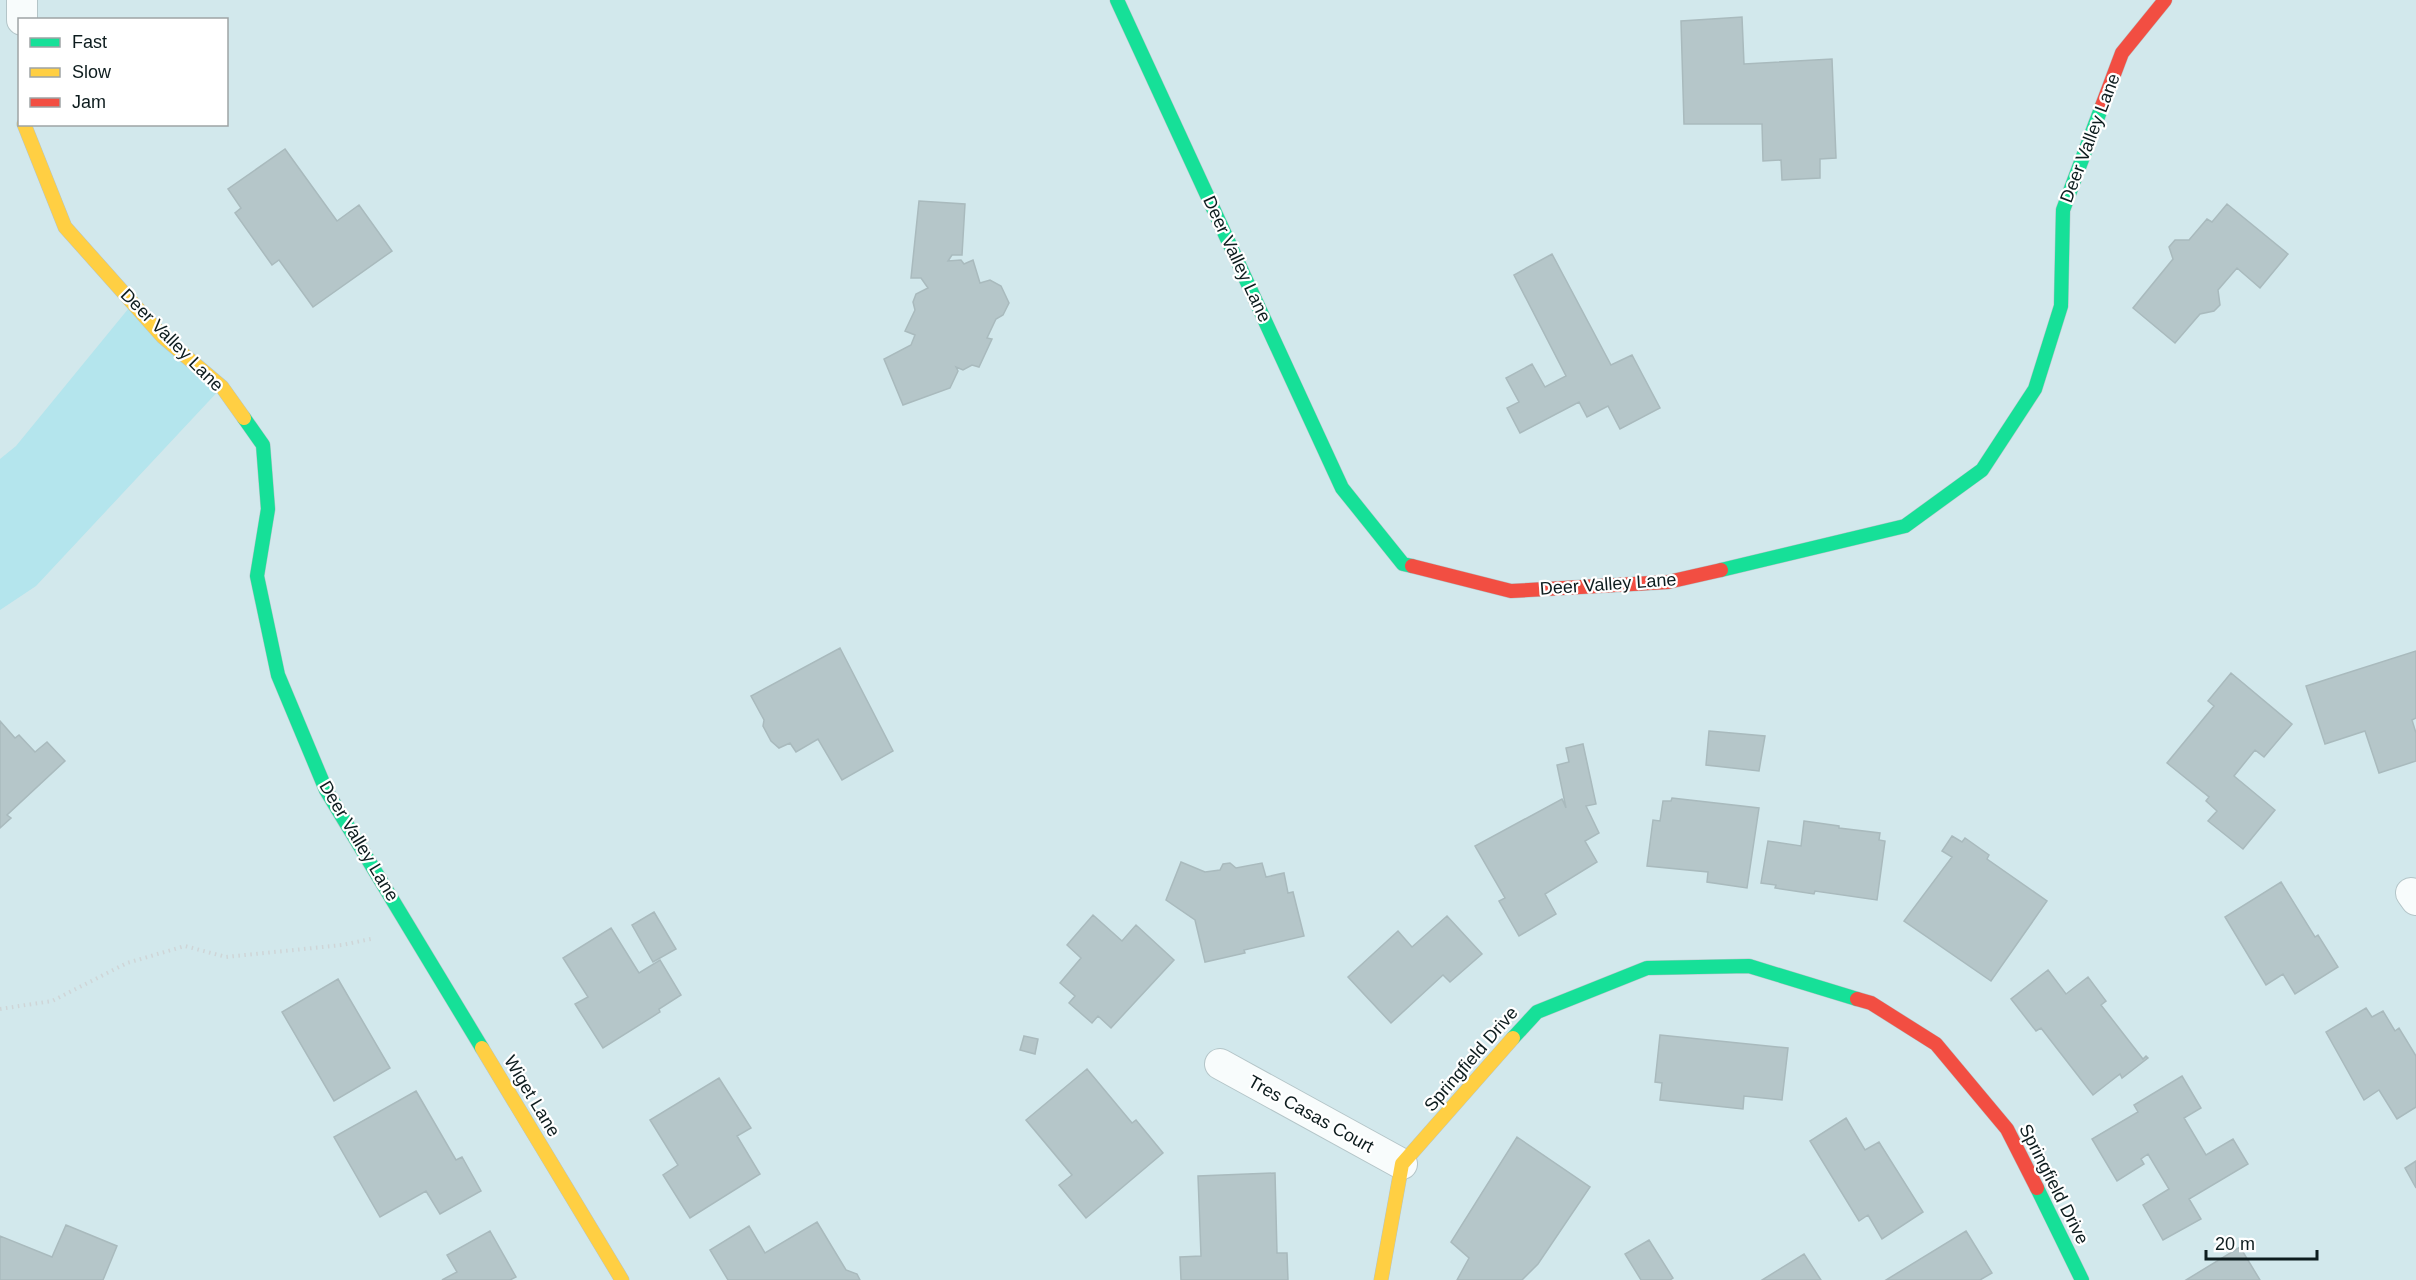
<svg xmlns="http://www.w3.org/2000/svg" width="2416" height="1280" font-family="Helvetica,sans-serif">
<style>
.green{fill:#b4e5ed}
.building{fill:#b5c6c9;stroke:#a9babd;stroke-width:1.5}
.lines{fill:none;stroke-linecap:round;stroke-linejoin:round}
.street-casing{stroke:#b4c5c8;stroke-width:32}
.fast-casing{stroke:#b4c5c8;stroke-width:15}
.slow-casing{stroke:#b4c5c8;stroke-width:15}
.jam-casing{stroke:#b4c5c8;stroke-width:15}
.path{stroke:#cfd5d7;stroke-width:4;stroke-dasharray:1.5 4.5;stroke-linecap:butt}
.street{stroke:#f8fcfc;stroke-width:30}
.fast{stroke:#16e098;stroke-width:14}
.slow{stroke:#ffcf43;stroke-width:14}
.jam{stroke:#f24e42;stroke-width:14}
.labels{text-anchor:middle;stroke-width:4.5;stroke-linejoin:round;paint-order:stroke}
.street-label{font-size:18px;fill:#0d1c1e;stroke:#fff}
</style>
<rect width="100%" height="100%" fill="#d2e8ec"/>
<path class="green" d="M133,303L222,387L36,586L0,610V459L16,446Z"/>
<path class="building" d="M1742,17L1744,64L1832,59L1836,158L1820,159V178L1782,180L1781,160L1763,161L1762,124H1684L1681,21Z
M285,149L337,221L359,205L392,251L313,307L279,260L272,265L235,213L241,208L228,189Z
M919,201L965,204L962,255H952L948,261L961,260L964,264L973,260L980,283L990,280L1001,286L1009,303L1003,315L996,319L987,338L992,339L979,367L972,365L963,370L956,367L958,371L950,388L903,405L884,359L911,345L915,335L905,331L915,310L913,302L916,294L928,288L921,278H911Z
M2227,204L2288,254L2260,288L2237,268L2218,290L2220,305L2214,311L2200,314L2175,343L2133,308L2173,259L2169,247L2175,240H2189L2207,219L2212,222Z
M1552,254L1611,365L1632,355L1660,408L1620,429L1608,406L1587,417L1579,402L1520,433L1507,408L1519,402L1506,378L1532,364L1545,387L1566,376L1514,275Z
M840,648L893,751L842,780L818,739L796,752L790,743L779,748L771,741L763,726L764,720L751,696Z
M2416,651V718L2412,720L2416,733V761L2379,773L2365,731L2325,744L2306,686Z
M2231,673L2292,724L2264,757L2255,750L2234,776L2275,810L2243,849L2208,821L2217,811L2206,801L2209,797L2167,763L2214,706L2208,701Z
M0,721L15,738L19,735L35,752L47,742L65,761L7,815L11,818L0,828Z
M1709,731L1765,736L1759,771L1706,765Z
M1583,744L1596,804L1586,806L1599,833L1585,841L1597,862L1545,894L1556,914L1519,936L1499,901L1505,898L1475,846L1562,799L1566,808L1557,765L1569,762L1566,748Z
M1672,798L1759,808L1747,888L1707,882L1708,872L1647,866L1653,820L1660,821L1663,801H1671Z
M1804,821L1839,826V828L1880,833L1879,840L1885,841L1877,900L1815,891L1814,894L1775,888L1776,885L1761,883L1768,841L1801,846Z
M1952,836L1962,842L1965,838L1989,855L1987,859L2047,901L1991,981L1904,921L1952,857L1942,851Z
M1181,862L1205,872L1220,870L1223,864L1230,863L1236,868L1262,863L1266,877L1284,873L1288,893L1293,892L1304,936L1244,950L1245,953L1205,962L1195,920L1166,900Z
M2281,882L2315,937L2318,935L2338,967L2295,994L2283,974L2266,985L2225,917Z
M654,912L676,949L653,962L632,925Z
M1093,915L1122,941L1136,925L1174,960L1111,1028L1098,1016L1092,1023L1069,1003L1075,996L1060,983L1081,958L1067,945Z
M1447,916L1482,954L1450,982L1443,975L1391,1023L1348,977L1398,931L1412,947Z
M611,928L639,973L660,960L681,995L659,1009L660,1012L603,1048L575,1004L588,997L563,958Z
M2048,970L2066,994L2088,977L2106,1001L2101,1005L2143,1059L2146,1056L2148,1058L2122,1078L2120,1074L2093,1095L2041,1028L2036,1031L2011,999Z
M338,979L390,1068L334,1101L282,1012Z
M2366,1008L2372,1017L2383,1011L2395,1031L2399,1028L2416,1056V1107L2397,1119L2379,1090L2364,1100L2326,1032Z
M1660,1035L1788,1048L1782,1100L1744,1096L1743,1109L1660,1100L1662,1083L1655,1082Z
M1024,1036L1038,1039L1035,1054L1020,1050Z
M1087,1069L1132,1123L1136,1120L1163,1153L1086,1218L1059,1185L1072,1175L1026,1120Z
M2182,1076L2201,1108L2184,1118L2206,1155L2233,1139L2248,1164L2189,1199L2201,1219L2163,1240L2143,1205L2169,1189L2148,1154L2141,1159L2144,1164L2117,1181L2092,1139L2138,1112L2134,1105Z
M719,1078L751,1128L737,1136L760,1174L690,1218L663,1175L678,1165L650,1120Z
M416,1091L456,1160L462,1157L481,1191L440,1214L426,1191L380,1217L334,1137Z
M1846,1118L1865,1150L1879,1142L1923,1212L1882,1239L1868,1215L1859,1221L1810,1141Z
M1517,1137L1590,1187L1538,1264L1522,1280H1457L1469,1258L1451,1242Z
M2416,1161V1188L2405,1168Z
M1275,1173L1277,1253H1287L1288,1280H1181L1180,1257L1201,1256L1198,1176Z
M817,1222L846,1270L857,1274L860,1280H728L710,1250L749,1226L765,1253Z
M66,1225L117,1246L103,1280H0V1236L52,1257Z
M490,1231L516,1277L510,1280H442L457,1272L447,1255Z
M1966,1231L1992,1273L1980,1280H1886Z
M1649,1240L1673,1278L1670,1280H1641L1625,1254Z
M2240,1247L2260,1280H2186Z
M1804,1254L1821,1280H1762Z"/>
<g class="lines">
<defs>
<path id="street" d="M22,0V20
M2411,893L2416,900
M1220,1064L1402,1164"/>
<path id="fast" d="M1117,0L1342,488L1403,564L1412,566
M244,418L263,445L268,509L257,576L278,675L326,790L482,1048
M1721,570L1905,526L1982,470L2035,389L2061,306L2063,210L2102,106
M1513,1038L1537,1012L1647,968L1749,966L1857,999
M2037,1188L2082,1280"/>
<path id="slow" d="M24,124L65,227L163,337L222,387L244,418
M482,1048L622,1280
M1381,1280L1402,1164L1513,1038"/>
<path id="jam" d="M2102,106L2122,53L2165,0
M1412,566L1511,591L1668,582L1721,570
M1857,999L1871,1003L1936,1044L2007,1129L2037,1188"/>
</defs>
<use href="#street" class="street-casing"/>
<use href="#fast" class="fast-casing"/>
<use href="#slow" class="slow-casing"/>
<use href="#jam" class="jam-casing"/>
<path class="path" d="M0,1009L52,1001L127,963L185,946L226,957L342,945L375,938"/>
<use href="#street" class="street"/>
<use href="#fast" class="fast"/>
<use href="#slow" class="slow"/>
<use href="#jam" class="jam"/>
</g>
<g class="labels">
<g class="street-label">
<text transform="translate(2090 138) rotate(-69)" y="6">Deer Valley Lane</text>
<text transform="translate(1237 259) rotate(65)" y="6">Deer Valley Lane</text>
<text transform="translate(172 340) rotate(45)" y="6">Deer Valley Lane</text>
<text transform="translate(1608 584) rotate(-4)" y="6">Deer Valley Lane</text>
<text transform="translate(359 841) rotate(59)" y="6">Deer Valley Lane</text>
<text transform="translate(1471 1059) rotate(-49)" y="6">Springfield Drive</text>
<text transform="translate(532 1096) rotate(59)" y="6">Wiget Lane</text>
<text transform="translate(1311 1114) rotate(29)" y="6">Tres Casas Court</text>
<text transform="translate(2054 1184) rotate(63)" y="6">Springfield Drive</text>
</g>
</g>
<rect x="18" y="18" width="210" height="108" fill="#ffffff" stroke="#9ea4a5" stroke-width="1.5"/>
<rect x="30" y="38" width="30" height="9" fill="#16e098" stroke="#9ea4a5" stroke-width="1.5"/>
<text x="72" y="48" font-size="18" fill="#0d1c1e">Fast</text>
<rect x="30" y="68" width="30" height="9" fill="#ffcf43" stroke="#9ea4a5" stroke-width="1.5"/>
<text x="72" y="78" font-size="18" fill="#0d1c1e">Slow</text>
<rect x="30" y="98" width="30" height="9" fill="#f24e42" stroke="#9ea4a5" stroke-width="1.5"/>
<text x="72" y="108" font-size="18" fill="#0d1c1e">Jam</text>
<path d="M2206 1250v9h111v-9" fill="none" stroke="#0d1c1e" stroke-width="3"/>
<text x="2215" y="1250" font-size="18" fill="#0d1c1e" stroke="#ffffff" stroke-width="4.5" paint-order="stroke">20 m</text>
</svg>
